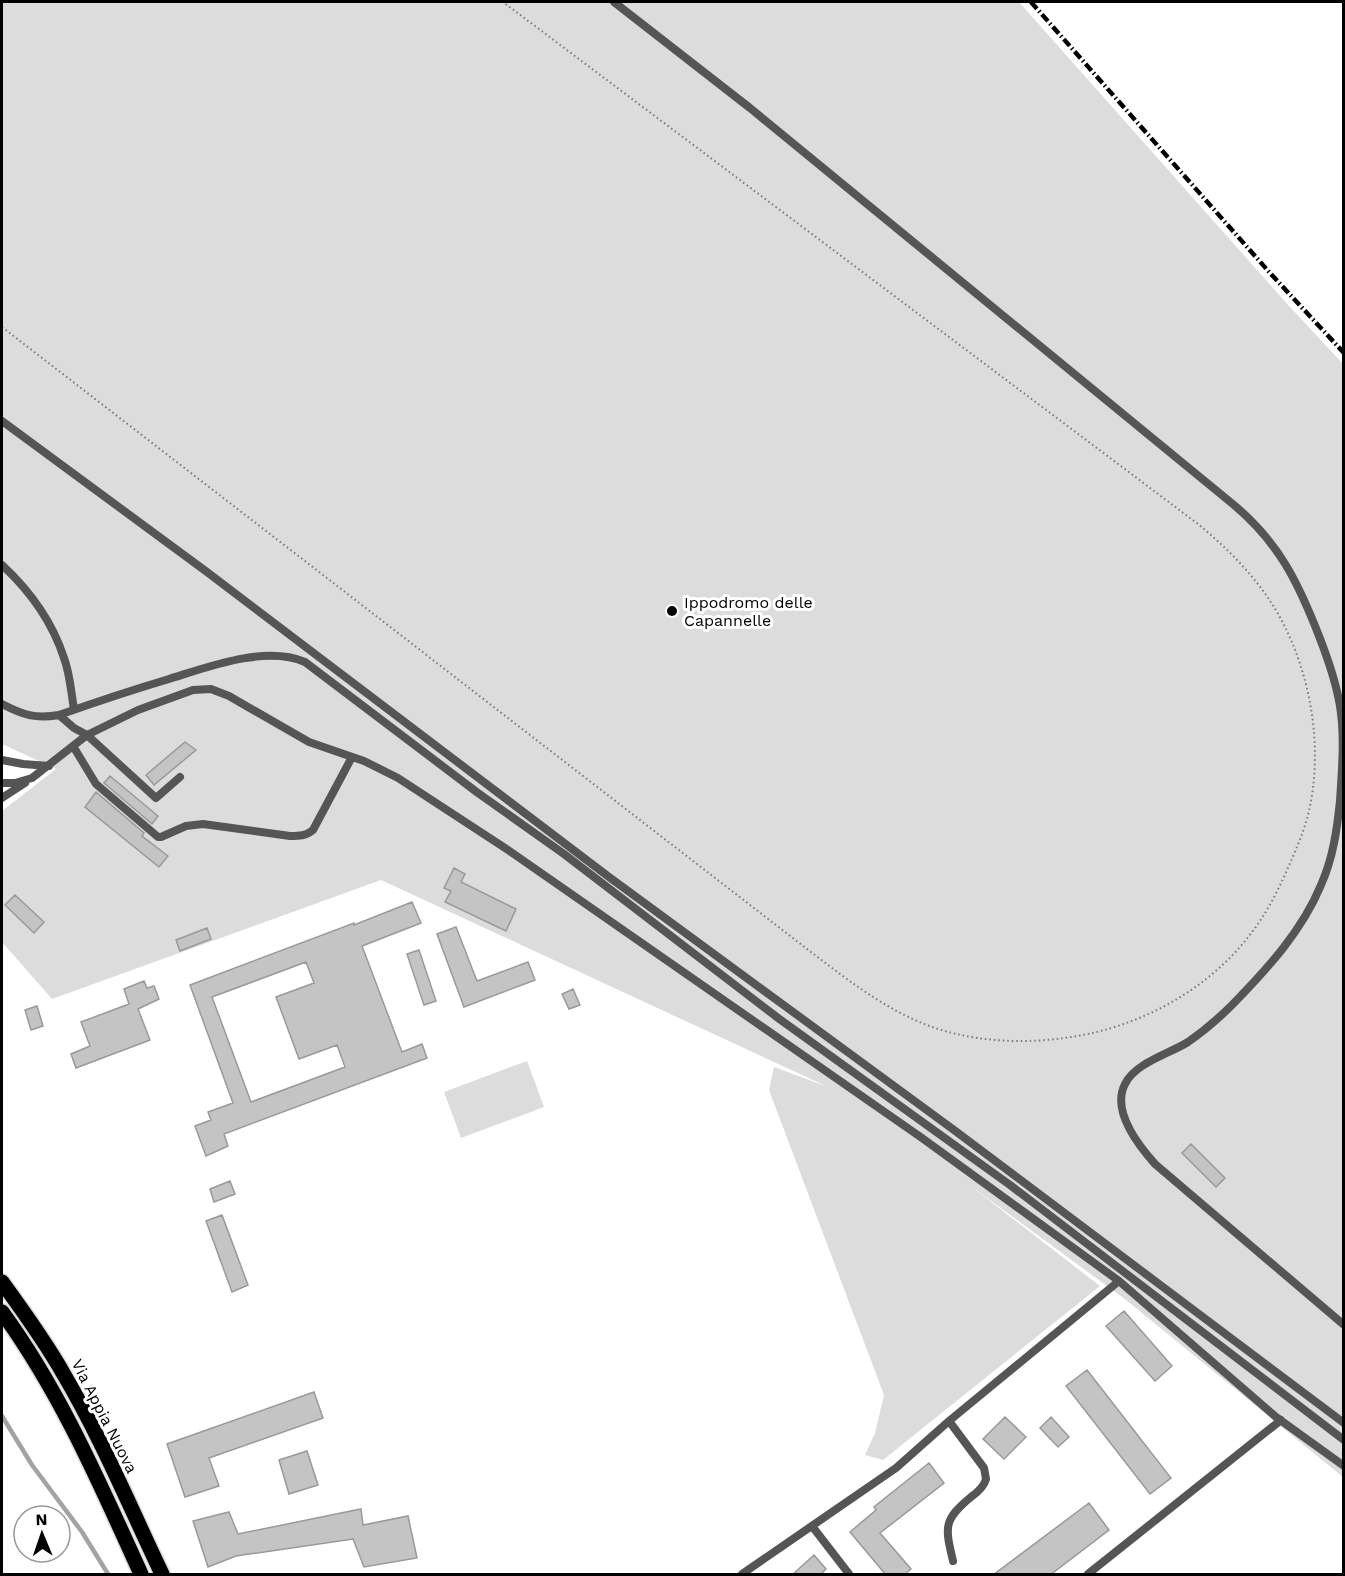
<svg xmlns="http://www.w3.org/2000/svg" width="1345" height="1576" font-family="'Work Sans',sans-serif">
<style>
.green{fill:#dcdcdc}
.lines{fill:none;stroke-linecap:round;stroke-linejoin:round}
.stream{stroke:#a3a3a3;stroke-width:4.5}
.building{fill:#c4c4c4;stroke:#999;stroke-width:1.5;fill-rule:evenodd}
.primary-casing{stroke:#dbdbdb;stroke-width:18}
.path{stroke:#777;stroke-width:2;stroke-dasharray:1.5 3;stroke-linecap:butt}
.lane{stroke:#555;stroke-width:8}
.primary{stroke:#000;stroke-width:15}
.rail{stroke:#000;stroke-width:4.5;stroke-dasharray:9 3 1.5 3;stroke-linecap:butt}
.poi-dot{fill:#000;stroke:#fff;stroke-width:2}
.labels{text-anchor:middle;stroke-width:6;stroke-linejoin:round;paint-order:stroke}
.poi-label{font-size:16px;fill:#000;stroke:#fff;text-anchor:start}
.street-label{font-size:16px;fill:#000;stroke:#fff}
</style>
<rect width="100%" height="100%" fill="#fff"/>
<path class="green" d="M2,2H1019L1289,306L1343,364V1477L1126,1300L968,1184L1100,1286L883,1460L865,1455L875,1433L884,1395L769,1090L774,1067L828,1087L381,880L52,999L2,942V811L56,769L2,744Z
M527,1061L544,1107L461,1138L444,1092Z"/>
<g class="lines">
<path class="stream" d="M2,1416L32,1465L82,1532L108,1574"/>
</g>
<path class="building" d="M185,742L196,750L154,785L146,775Z
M110,776L158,816L152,824L104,783Z
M96,792L144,833L142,836L168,856L159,867L85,807Z
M454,868L465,874L461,882L516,909L506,931L445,902L451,891L444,888Z
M15,895L44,922L34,933L5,905Z
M412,902L421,923L362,946L402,1052L422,1044L427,1058L224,1134L228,1146L206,1156L195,1126L211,1120L208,1112L233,1103L190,985L354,923V925ZM306,962L314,983L276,997L299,1059L337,1045L345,1067L251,1102L212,997Z
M456,927L477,981L528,962L535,980L464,1007L437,934Z
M207,928L211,939L180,951L176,940Z
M419,950L436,1001L424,1005L407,954Z
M144,981L147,988L154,986L159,999L138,1009L150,1040L76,1068L71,1054L90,1046L81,1022L129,1004L124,989Z
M573,989L580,1005L569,1009L562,994Z
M37,1006L43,1026L31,1030L25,1010Z
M1191,1144L1225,1178L1216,1187L1182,1153Z
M230,1181L235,1194L214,1202L210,1189Z
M222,1215L248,1285L232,1292L206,1221Z
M1124,1311L1172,1366L1155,1381L1106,1326Z
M1087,1370L1171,1478L1150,1494L1066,1386Z
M314,1392L323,1418L209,1458L219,1486L185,1497L167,1444Z
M1005,1417L1026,1437L1004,1459L983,1439Z
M1051,1417L1069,1437L1058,1447L1040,1428Z
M307,1451L318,1485L289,1494L279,1460Z
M929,1463L944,1483L880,1533L911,1569L904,1575H886L850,1532L876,1510L874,1507Z
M1089,1503L1109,1530L1050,1575H993Z
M361,1509L363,1525L408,1516L417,1558L364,1567L353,1539L236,1556L208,1567L193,1521L229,1512L238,1534Z
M814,1555L826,1569L820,1575H792Z"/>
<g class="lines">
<defs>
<path id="primary" d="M2,1282C23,1311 45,1341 63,1373C101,1437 130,1507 162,1574
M2,1312C61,1393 100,1484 141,1574"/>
</defs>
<use href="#primary" class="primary-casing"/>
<path class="path" d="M2,327L807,949C848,980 889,1013 938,1029C983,1043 1031,1044 1077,1036C1143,1025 1208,989 1249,936C1265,916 1277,893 1287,870C1295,852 1303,834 1308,815C1323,754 1313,684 1285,627C1265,586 1233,553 1198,524L503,2"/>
<path class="lane" d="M614,2L750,108L1234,505C1279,543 1298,582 1319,636C1328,659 1336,682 1340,706C1345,737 1342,769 1340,801C1337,830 1333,858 1321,885C1302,931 1268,968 1233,1004C1219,1018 1204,1031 1188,1042C1169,1054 1135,1063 1125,1084C1111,1111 1138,1145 1155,1164L1344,1325
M2,421L207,572L609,877L954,1130L1344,1423
M2,565C30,591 52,621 64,658C70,674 71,692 74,709
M2,704C23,715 35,719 59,715C96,702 132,690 169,679C208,667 265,645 305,662L478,793L564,854L778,1018L1010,1185L1344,1440
M59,715L74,728L87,735L138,710L193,690L211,689L229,696L309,742L364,761L398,778L508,850L922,1138L1119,1281L1276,1417L1344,1466
M73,746L96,784L158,837H161L186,826L203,824L290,836C299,836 306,836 313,830L352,757
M2,760L23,764L49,766
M2,783H15L32,778L87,735L156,798L180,777
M2,798L25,783
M949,1421L984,1468L986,1479C984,1487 978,1492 971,1497C943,1520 945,1527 953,1561
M812,1526L849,1574
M742,1574L896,1468L949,1421L1119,1281
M1088,1574L1281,1420"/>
<use href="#primary" class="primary"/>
<path class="rail" d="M1031,2L1270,273L1344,353"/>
</g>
<circle class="poi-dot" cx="672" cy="611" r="6"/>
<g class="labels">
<g class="poi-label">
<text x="684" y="608">Ippodromo delle<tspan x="684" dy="18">Capannelle</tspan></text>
</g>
<g class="street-label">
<text transform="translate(105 1416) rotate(63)" y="6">Via Appia Nuova</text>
</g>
</g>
<rect width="1345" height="1576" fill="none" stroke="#000000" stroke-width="6"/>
<g transform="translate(42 1534) rotate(358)"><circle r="28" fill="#ffffff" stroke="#999999" stroke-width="1.5"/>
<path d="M0-4.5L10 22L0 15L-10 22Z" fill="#000000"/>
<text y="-9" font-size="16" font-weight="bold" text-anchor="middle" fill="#000000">N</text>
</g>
</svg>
